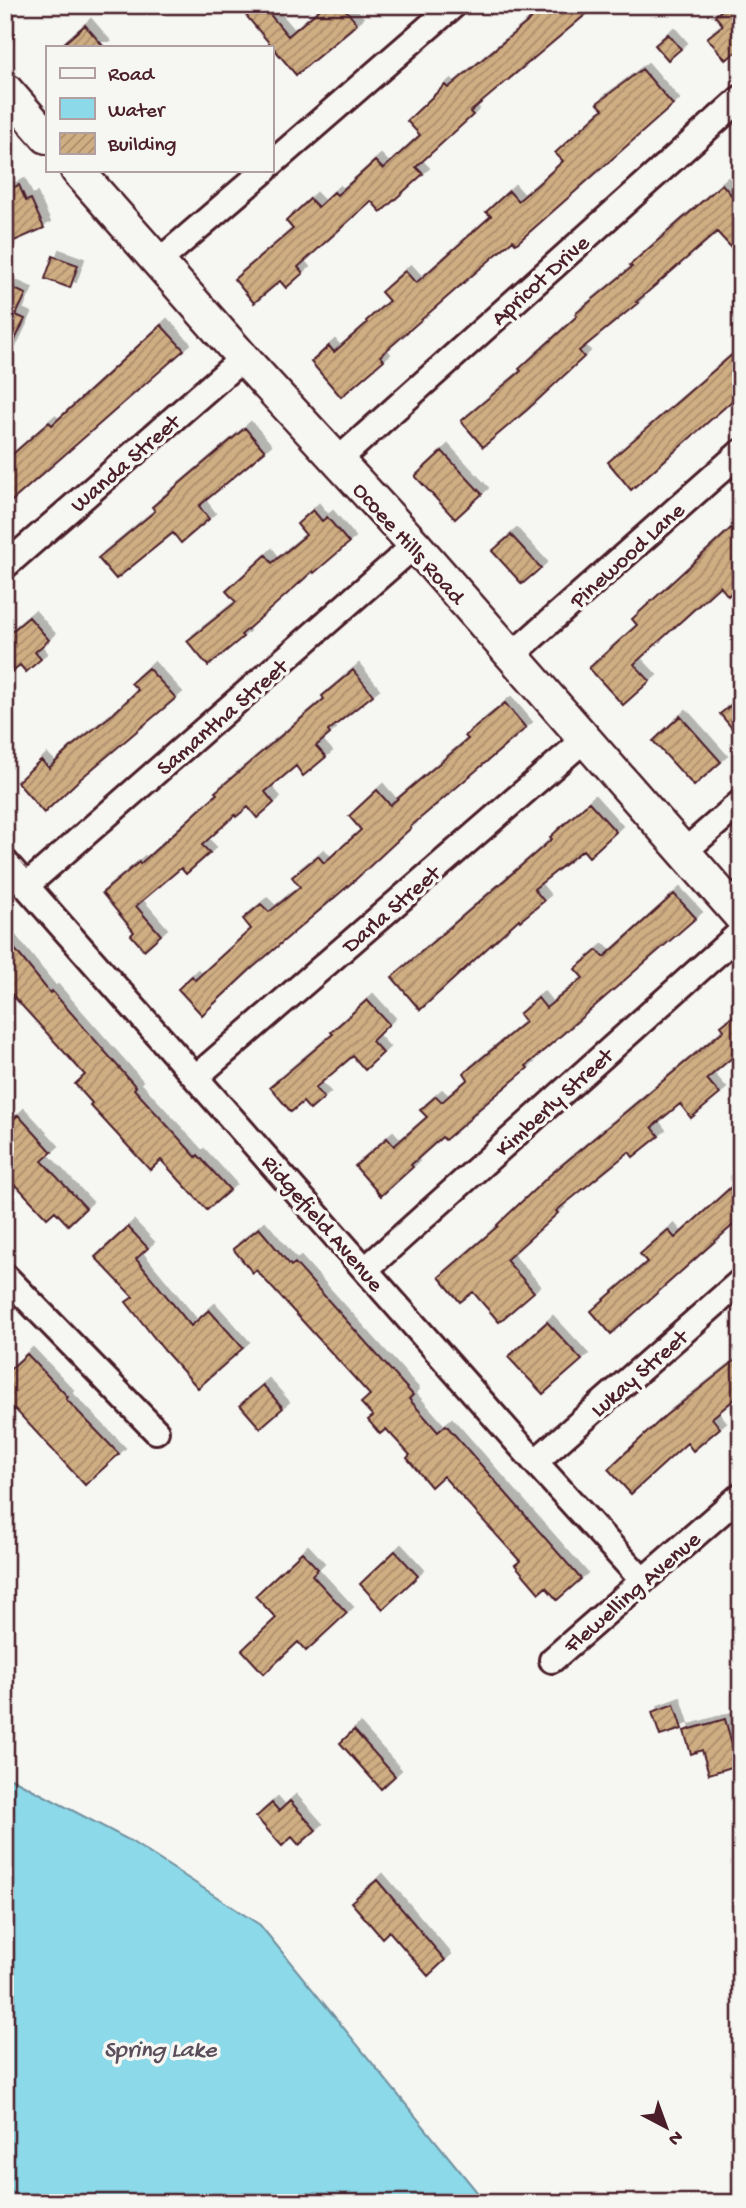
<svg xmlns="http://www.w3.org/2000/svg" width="746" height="2208" font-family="'Gochi Hand',sans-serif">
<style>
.water{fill:#8bd9e9;stroke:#718f9d;stroke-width:2}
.building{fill:url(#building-hatch);stroke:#4a1f2b;stroke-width:2;filter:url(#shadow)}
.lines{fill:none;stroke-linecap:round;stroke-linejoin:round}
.minor-casing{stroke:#4a1f2b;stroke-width:30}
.tertiary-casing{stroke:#4a1f2b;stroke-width:37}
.minor{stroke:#f6f6f2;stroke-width:24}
.tertiary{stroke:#f6f6f2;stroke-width:32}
.labels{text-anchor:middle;stroke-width:7;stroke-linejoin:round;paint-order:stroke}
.street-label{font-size:23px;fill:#4a1f2b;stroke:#f6f6f2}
.water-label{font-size:24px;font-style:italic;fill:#5a4e5a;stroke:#f6f6f2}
</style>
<defs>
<pattern id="building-hatch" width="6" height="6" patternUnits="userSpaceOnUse" patternTransform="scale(1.75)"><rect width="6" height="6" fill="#d0ae83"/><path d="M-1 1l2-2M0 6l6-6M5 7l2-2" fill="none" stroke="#ab8d6b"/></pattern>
<filter id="shadow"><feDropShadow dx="6" dy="-6" stdDeviation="0" flood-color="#0004"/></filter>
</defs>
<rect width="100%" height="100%" fill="#f6f6f2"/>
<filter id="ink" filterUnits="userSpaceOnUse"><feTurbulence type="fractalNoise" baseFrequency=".0143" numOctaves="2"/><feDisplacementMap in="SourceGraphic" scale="14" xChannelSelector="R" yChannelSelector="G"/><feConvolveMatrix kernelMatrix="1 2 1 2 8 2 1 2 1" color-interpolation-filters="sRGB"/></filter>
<g filter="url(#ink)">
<path class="water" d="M5,1775L129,1840L260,1925L486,2203H5Z"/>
<path class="building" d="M254,5H262L288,36L325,5H342L357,24L296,75L244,13Z
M548,5H597L470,112L473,115L416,167L423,174L381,212L371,201L298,267L303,273L286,288L280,281L254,303L234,279L293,229L286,221L310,199L318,207L334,192L337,195L375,161L383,169L420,135L407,121L445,85L448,88Z
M727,5H741V48L726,60L707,38L723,25L715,16Z
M85,25L104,47H60Z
M668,34L681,49L668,60L655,45Z
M642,69L673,105L516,244L513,240L453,292L380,356L384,360L341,397L311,362L329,346L334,352L367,323L366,321L389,301L381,292L405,271L416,283L491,216L486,212L509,191L518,201L537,185L563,161L555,153L603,109L597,103Z
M722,184L741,206V258L717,232L636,302L638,303L579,351L584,357L527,410L483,447L461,421L521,371L519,369L577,316L575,314L632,267L630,265Z
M19,185L26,201L31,199L44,228L5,245V191Z
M53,256L78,265L70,288L45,279Z
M5,285L26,294L16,315L25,319L5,361Z
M161,325L184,350L5,507V461L49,422L52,425Z
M741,347V393L631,490L608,462Z
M245,428L265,451L199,506L209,519L181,543L173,533L116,579L98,558L155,511L152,507Z
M442,451L482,494L455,519L415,476Z
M313,510L322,521L327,517L349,543L314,573L313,571L241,635L243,637L208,666L187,641L236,602L226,591L266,555L272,563L306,535L297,524Z
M741,519V584L728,596L720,586L634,664L650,681L623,705L589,668L637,625L632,619Z
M511,535L541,568L522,584L492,551Z
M29,617L49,640L35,652L41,659L26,672L20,665L5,678V637Z
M148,668L176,698L79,780L44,813L17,782L41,760L49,768L72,746L113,714L138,690L131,683Z
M353,670L373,695L328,731L330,734L316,746L326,757L303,776L296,766L265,792L274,803L257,818L248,807L236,817L235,815L202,845L210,853L186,874L181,868L136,906L161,935L144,950L131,935L134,932L102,893L139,862L140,864L217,794L215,792L324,699L322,696Z
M741,697V739L720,714Z
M505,703L526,728L410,827L411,828L355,880L250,970L202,1015L178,989L192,976L195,980L251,929L243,919L261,904L269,912L300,887L292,877L318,856L324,863L361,830L349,816L377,790L390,805L468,739L465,736Z
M680,716L721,762L694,786L653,741Z
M589,802L616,832L589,857L583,850L534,889L544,901L520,921L519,919L420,1010L392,977L552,839L550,837Z
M674,894L696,918L526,1066L528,1068L471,1116L472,1117L457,1130L445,1140L442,1137L411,1165L413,1167L381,1196L355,1166L387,1138L394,1146L427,1117L420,1110L436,1096L442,1102L468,1079L464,1073L525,1022L519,1014L538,998L546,1008L583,978L575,969L597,950L604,957Z
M5,937L50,993L52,991L136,1087L134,1089L196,1157L198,1155L230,1190L207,1210L161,1160L150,1170L90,1105L92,1103L75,1084L85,1075L5,987Z
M367,1000L389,1024L372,1041L383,1053L365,1070L353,1056L315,1088L324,1098L310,1110L303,1102L291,1112L270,1087L333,1034L331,1032Z
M741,1010V1050L707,1079L720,1094L691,1118L680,1104L652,1127L659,1136L633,1157L629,1152L556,1211L558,1213L506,1260L534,1292L499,1322L473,1292L460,1302L439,1277L498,1226L497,1225L550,1175L724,1030L721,1026Z
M18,1115L52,1152L42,1161L86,1208L68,1225L55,1211L47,1218L16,1185L5,1195V1127Z
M741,1178V1218L611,1334L591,1311L647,1262L640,1254L668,1230L675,1238Z
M128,1227L148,1248L136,1259L191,1326L209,1310L243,1348L198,1388L164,1350L126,1302L133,1297L95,1257Z
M259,1228L291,1266L295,1263L413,1395L409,1399L438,1432L446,1425L581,1579L557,1600L546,1587L539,1593L515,1565L520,1561L443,1476L431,1487L407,1458L410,1455L386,1429L380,1434L368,1420L373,1416L361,1403L370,1395L256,1270L253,1273L233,1249Z
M547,1322L582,1360L543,1394L508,1357Z
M27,1354L68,1397L66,1399L119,1454L85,1485L15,1409L5,1417V1374Z
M741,1356V1394L712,1418L720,1428L693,1451L687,1443L631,1494L608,1469L665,1416Z
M263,1385L283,1408L260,1428L240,1405Z
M395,1551L418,1576L383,1609L360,1584Z
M302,1552L318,1569L312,1575L347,1613L306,1651L298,1642L264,1674L242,1650L276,1618L255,1596Z
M674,1704L682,1729L660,1736L652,1712Z
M725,1719L738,1765L709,1774L702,1750L691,1754L684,1731Z
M354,1730L395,1776L381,1789L340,1743Z
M290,1801L316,1830L299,1845L292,1837L282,1846L256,1817L272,1803L279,1811Z
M377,1880L445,1960L428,1976L389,1931L382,1938L351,1902Z"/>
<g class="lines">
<defs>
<path id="minor" d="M271,164L454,5
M158,262L265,170
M337,461L741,98
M5,566L243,358
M511,656L741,452
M684,852L741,802
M5,862L535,1462L643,1581
M26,886L415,545
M196,1077L585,739
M366,1269L741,932
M5,1276L156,1431
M535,1462L741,1281
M552,1660L741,1495"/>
<path id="tertiary" d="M5,89L47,137
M77,170L243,358L415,545L741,917"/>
</defs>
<use href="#minor" class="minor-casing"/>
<use href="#tertiary" class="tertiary-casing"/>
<use href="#minor" class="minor"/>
<use href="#tertiary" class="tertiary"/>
</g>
</g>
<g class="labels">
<g class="street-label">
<text transform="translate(539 279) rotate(-42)" y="8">Apricot Drive</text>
<text transform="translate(124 462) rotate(-41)" y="8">Wanda Street</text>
<text transform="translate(410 542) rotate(48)" y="8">Ocoee Hills Road</text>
<text transform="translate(626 554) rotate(-42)" y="8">Pinewood Lane</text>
<text transform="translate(221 716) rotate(-41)" y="8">Samantha Street</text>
<text transform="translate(390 908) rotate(-41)" y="8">Darla Street</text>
<text transform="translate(553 1101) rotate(-42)" y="8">Kimberly Street</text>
<text transform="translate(324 1222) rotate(49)" y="8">Ridgefield Avenue</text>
<text transform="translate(638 1372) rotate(-41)" y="8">Lukay Street</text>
<text transform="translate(631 1591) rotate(-41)" y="8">Flewelling Avenue</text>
</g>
<g class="water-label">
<text x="160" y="2056">Spring Lake</text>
</g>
</g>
<rect width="746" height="2208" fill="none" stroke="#f6f6f2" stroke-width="28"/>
<rect x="14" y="14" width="718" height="2180" fill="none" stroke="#4a1f2b" stroke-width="2.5" filter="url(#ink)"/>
<rect x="46" y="46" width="228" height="126" fill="#f6f6f2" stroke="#b1a0a2" stroke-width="2"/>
<rect x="60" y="68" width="35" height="10" fill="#f6f6f2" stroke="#b1a0a2" stroke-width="2"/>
<text x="108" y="80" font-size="21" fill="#4a1f2b">Road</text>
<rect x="60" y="98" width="35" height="21" fill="#8bd9e9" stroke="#b1a0a2" stroke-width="2"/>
<text x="108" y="116" font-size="21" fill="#4a1f2b">Water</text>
<rect x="60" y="133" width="35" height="21" fill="url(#building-hatch)" stroke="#b1a0a2" stroke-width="2"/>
<text x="108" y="150" font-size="21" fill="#4a1f2b">Building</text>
<g transform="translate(666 2127) rotate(139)" stroke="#f6f6f2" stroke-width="5" paint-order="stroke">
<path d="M0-5L12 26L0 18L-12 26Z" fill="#4a1f2b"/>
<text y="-10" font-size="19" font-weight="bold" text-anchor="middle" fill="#4a1f2b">N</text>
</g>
</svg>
